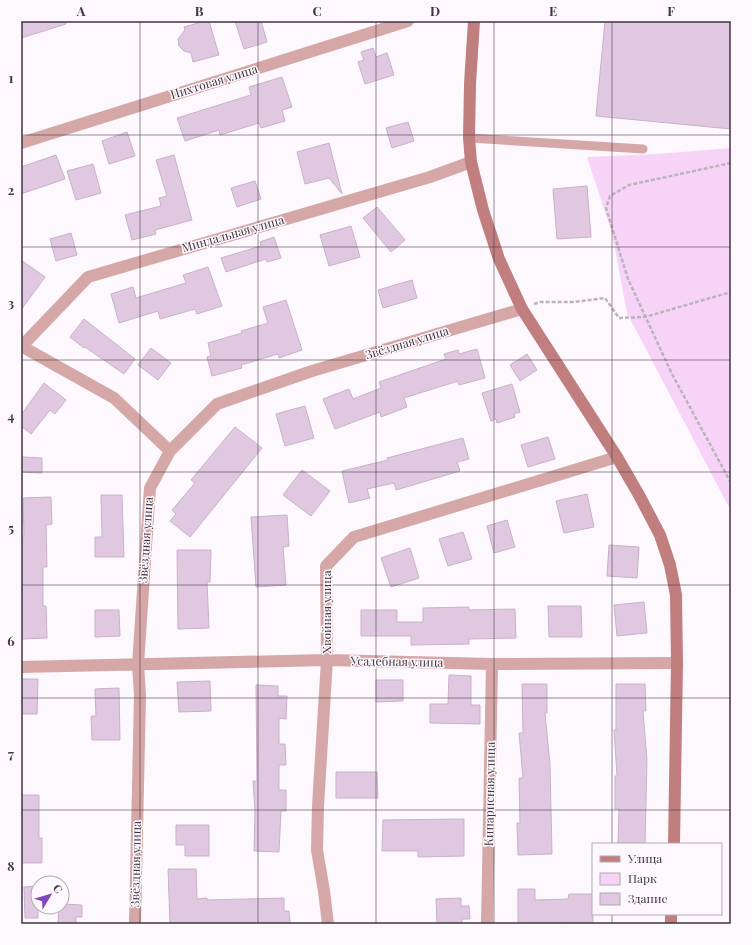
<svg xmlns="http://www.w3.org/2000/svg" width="752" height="945" font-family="'Playfair Display',serif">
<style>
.green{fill:#f7d3f8}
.building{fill:#e0c8e1;stroke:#c9b1c9}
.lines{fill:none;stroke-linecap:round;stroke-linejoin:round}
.path{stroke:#bbb4bb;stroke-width:2.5;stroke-dasharray:4 2;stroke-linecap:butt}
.lane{stroke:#d5a7a6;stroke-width:9}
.street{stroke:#d5a7a6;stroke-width:12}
.secondary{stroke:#c07e7e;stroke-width:12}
.grid{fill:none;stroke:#3f353f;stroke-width:1;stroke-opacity:0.55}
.labels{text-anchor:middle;stroke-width:3;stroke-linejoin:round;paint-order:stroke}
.street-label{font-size:12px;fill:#3f353f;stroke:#fdf8fd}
.neatline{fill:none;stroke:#3f353f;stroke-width:1.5}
.grid-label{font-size:13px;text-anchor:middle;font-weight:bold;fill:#3f353f}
</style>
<rect width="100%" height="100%" fill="#fdf8fd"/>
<path class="green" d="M731,148V511L627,313L612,233L587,157L657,154Z"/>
<path class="building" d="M21,21H66V24L21,38Z
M205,21H209L219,55L193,62L191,53L184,51L179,46L178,39L185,30L184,27Z
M235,21H261L267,42L244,49Z
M605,21H731V129L596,116Z
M373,48L376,57L387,53L394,75L365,84L358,62L364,60L361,52Z
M282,77L292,107L282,110L285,121L261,128L259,123L220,135L219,130L185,141L177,118L251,95L249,87Z
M408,122L414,141L392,148L386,128Z
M127,132L135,156L109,164L102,141Z
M329,143L342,194L329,178L305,184L297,152Z
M56,155L65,179L21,194V167Z
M174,155L192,220L155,230L156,234L132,240L125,215L161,206L159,198L167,196L156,160Z
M93,164L101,193L76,200L67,171Z
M255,181L261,199L237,207L231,188Z
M587,186L591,237L557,239L553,189Z
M377,207L405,240L391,252L363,218Z
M351,226L360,257L329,266L320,235Z
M71,233L77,255L56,261L50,239Z
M274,237L281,258L267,262L266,259L226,272L221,258L261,246L260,242Z
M21,260L45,277L21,310Z
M208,267L222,306L197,314L195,309L160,319L158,311L119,323L111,294L133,287L136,298L186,283L183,275Z
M412,280L417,298L383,308L378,290Z
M286,300L302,350L279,358L278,354L241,365L242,368L212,376L207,357L211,356L208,343L242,333L241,331L268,323L263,307Z
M84,319L135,359L124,374L85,347L84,348L70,337Z
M151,348L171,363L158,380L138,365Z
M477,349L485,378L459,385L458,381L404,398L407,407L381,417L380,412L335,429L323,399L349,389L353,399L381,388L379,382L446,359L444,354L458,350L459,354Z
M527,354L537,370L520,381L510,365Z
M44,383L66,400L55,414L50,410L31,434L21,426V415Z
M512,384L520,412L514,414L515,417L497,423L496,419L491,421L482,393Z
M305,406L314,438L285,446L276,414Z
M235,427L262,448L190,537L170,521L176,514L172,510L195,483L191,480Z
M548,437L555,459L528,467L521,445Z
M463,438L469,459L457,462L460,471L396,490L394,483L367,489L370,498L349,503L342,471L388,460L387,458Z
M21,457L42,458V473L21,472Z
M302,470L330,491L311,516L283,495Z
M587,494L594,527L564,533L556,501Z
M101,495H122L124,557H95V537H102Z
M51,497L52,524L46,525L47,567H43V606H46L47,638L21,639V536H24L23,498Z
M287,515L289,546L283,547L286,585L256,587L251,517Z
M507,520L515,547L494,553L487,526Z
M463,532L472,559L448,566L439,539Z
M609,545L639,547L637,578L607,576Z
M410,548L419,578L391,587L381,558Z
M177,550H211L210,582H207L209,628L178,629Z
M644,602L647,633L617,636L614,605Z
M548,606H581L582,637H549Z
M469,607V610L515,609L516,638L469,639V644L411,645V636H361V610H397V622H423V608Z
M95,610H119L120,636L95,637Z
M449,675L471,676V705H480V724L430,723V704H448Z
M21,679H38L37,714H21Z
M376,680H403V701L376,702Z
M210,681L211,711L179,712L177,682Z
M522,684H547V713H545L550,764L552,854L518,855L517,823H520L519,778H523L519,733H523Z
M616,684H645L646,711H643L647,761L645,844H618L619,809H615V776H617L614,730H616Z
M256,685L278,686V696H287L286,719L279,718V744H285L286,765H279V790H286V811H281L279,852L254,851L255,811L253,781H257Z
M119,688L120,740H92L91,716H96L95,689Z
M336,772H377L378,798H336Z
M21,795H39V838H42V863H21Z
M464,819V856L418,857V851H382L383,820Z
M176,825H209V856H185V845H176Z
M168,869H196L197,899L207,898V900L284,898V911H289L290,923L170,924Z
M38,886V918H25L24,887Z
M518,889H535V900L568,899L569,894H593V924H568V923L518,924Z
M461,898V906H469L470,919H462V924H437L436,899Z
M62,904L82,905V917H76V924H58L59,907H62Z"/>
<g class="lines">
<path class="path" d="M731,163L629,185L610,196L606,208L628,279L672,374L731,483
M534,304L540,302H574L605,298L619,318L645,317L731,292"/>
<path class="lane" d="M469,138L643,149"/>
<path class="street" d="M21,143L408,21
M21,346L114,398L170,451
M21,347L88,277L430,177L471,162
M21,667L327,660L492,664L677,663
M135,924L140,695L138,664L150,488L170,451L217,404L312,371L522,309
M328,924L324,891L317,850L318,806L327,660L326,566L354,537L617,457
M487,924L492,664"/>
<path class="secondary" d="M474,21L470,84L469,138L471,162L483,210L499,259L522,309L617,457L639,495L660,535L670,565L676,595L677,663L674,844
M671,924V914"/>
</g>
<path class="grid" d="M140,21V924M258,21V924M376,21V924M494,21V924M612,21V844M21,135H731M21,247H731M21,360H731M21,472H731M21,585H731M21,698H731M21,810H731M612,914V924"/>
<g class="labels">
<g class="street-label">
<text transform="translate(214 82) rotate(-17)" y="4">Пихтовая улица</text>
<text transform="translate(233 234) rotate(-16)" y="4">Миндальная улица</text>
<text transform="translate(407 343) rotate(-17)" y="4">Звёздная улица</text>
<text transform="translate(146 540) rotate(-86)" y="4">Звёздная улица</text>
<text transform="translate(327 612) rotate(-90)" y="4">Хвойная улица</text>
<text transform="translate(397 662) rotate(1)" y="4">Усадебная улица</text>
<text transform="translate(490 794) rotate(-89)" y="4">Кипарисная улица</text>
<text transform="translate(136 864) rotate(-89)" y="4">Звёздная улица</text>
</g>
</g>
<rect width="752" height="945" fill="none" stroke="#fdf8fd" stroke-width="44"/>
<rect x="592" y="843" width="130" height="72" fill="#fdf8fd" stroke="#b1aab1"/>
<rect x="600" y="856" width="20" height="6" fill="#c07e7e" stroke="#b1aab1"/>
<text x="628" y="863" font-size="12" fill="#3f353f">Улица</text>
<rect x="600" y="873" width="20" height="12" fill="#f7d3f8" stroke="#b1aab1"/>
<text x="628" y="883" font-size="12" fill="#3f353f">Парк</text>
<rect x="600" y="893" width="20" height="12" fill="#e0c8e1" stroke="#b1aab1"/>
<text x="628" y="903" font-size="12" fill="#3f353f">Здание</text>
<g transform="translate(50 895) rotate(52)"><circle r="19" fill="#fdf8fd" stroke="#b1aab1"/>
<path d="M0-3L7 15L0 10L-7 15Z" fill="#8547bd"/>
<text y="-6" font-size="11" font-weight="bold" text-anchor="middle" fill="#3f353f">С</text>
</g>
<rect x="22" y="22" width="708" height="901" class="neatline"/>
<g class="grid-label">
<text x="81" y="16">A</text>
<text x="199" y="16">B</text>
<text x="317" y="16">C</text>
<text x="435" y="16">D</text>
<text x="553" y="16">E</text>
<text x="671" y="16">F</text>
<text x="11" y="83">1</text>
<text x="11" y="195">2</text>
<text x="11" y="308">3</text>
<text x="11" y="421">4</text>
<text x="11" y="533">5</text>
<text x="11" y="646">6</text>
<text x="11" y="759">7</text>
<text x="11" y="871">8</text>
</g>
</svg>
